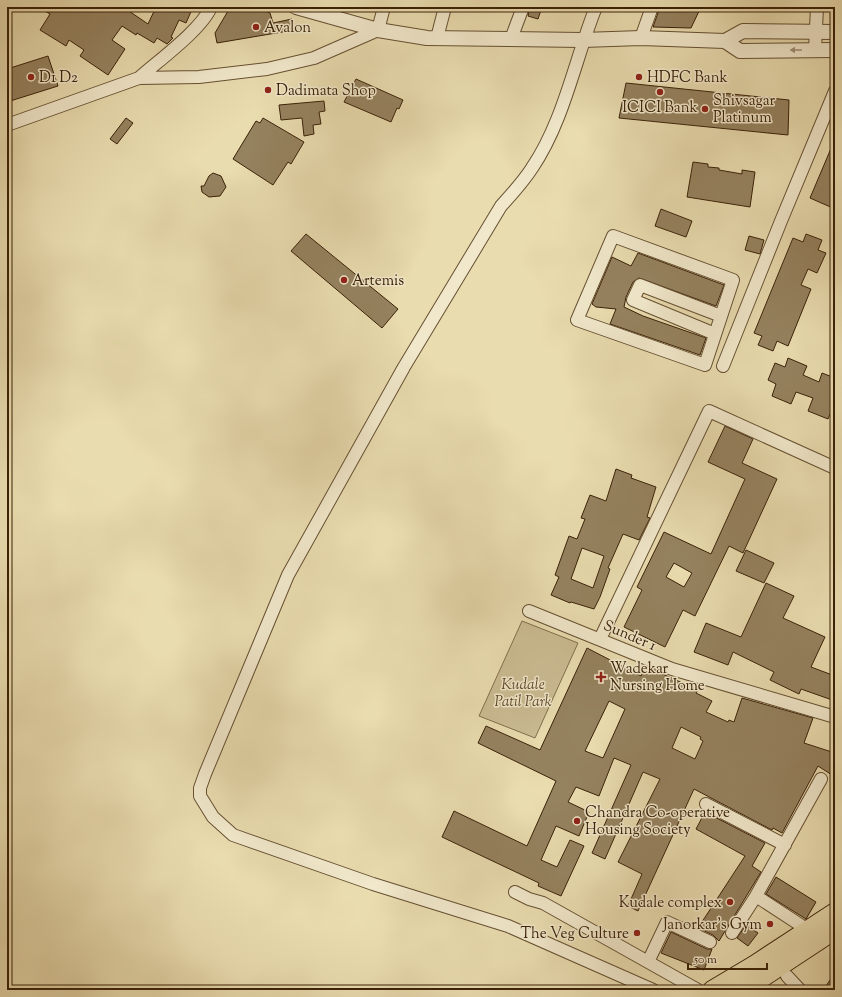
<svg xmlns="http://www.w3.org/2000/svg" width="842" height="997" font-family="'Sorts Mill Goudy',serif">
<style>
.green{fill:#cbbc93;stroke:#826e4e}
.building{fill:#95825f;stroke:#3a2108;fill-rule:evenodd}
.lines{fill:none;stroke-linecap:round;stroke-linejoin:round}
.minor-casing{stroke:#665032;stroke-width:14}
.tertiary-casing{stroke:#665032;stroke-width:16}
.primary-casing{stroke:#3a2108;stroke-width:20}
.minor{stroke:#f1e8cb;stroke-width:12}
.tertiary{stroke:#f1e8cb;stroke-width:14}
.primary{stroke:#e9dcaf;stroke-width:18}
.oneway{fill:#9f8e73}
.poi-dot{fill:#8f2418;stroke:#f1e8cb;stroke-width:1.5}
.labels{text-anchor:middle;stroke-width:3;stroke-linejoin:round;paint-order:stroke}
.poi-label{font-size:15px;fill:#3a2108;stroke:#f1e8cb;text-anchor:start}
.street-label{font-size:15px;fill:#3a2108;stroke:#f1e8cb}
.park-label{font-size:15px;font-style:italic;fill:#5e482b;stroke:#f1e8cb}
</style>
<rect width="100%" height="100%" fill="#e9dcaf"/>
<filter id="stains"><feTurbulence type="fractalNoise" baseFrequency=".005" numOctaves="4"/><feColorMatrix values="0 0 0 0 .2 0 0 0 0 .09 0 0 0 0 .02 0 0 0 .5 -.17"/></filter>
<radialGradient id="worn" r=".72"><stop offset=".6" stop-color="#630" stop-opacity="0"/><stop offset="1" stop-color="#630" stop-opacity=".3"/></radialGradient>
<path class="green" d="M522,621L578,643L535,738L479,716Z"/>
<path class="building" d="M38,7H123L148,24L156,7H193L186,23L179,20L171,37L173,38L167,44L157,38L154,43L137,33L136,35L122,26L112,40L125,49L108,75L80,56L84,50L69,40L66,46L40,30L50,14Z
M235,7H257L270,13L273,23L292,19L294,30L217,43L215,33L228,11Z
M530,7H542L538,19L528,16Z
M660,7H701L691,28L653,27Z
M48,56L58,86L7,102V69Z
M356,79L403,100L399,109L397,108L391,122L344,102Z
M626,83L789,100L788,135L619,118Z
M324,101L325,111L319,112L321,124L313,125L314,134L304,136L302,118L281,120L279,105Z
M126,118L133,123L117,144L110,139Z
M263,118L304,142L291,164L288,162L273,185L233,159L256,121L260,123Z
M835,139V209L810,198Z
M693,162L708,164V167L719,168V170L742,174V170L755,172L750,207L687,197Z
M213,173L221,176L226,187L220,196L209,197L202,192L201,186H204L209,176Z
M661,209L692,221L686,237L655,226Z
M306,234L398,309L382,328L291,251Z
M806,234L822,240L818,250L826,253L817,273L808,269L801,285L811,289L788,346L777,341L773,351L758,345L762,336L754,333L793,238L803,242Z
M749,236L764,240L760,254L745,250Z
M638,253L724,285L716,306L639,278L633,282L626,297L624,307L643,316L706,338L700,355L610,324L616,309L596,307L592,304L612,257L631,266Z
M788,358L807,366L803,375L819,382L822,373L835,378V409L833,408L828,419L808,411L813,398L796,392L791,404L772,396L776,384L768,380L775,363L785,367Z
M725,426L753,439L742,463L777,479L743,553L729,546L695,616L683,610L665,647L624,627L642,590L637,587L664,532L711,554L745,479L708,462ZM674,563L692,573L684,587L666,577Z
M616,469L632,475L631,478L656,487L647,517L650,518L639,540L623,534L608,568L610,569L600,597L594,609L571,602L570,603L551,595L559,577L555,575L569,536L577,539L585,519L581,518L590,495L606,501ZM582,548L604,556L593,588L571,579Z
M746,550L774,563L764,583L736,571Z
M766,583L794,596L783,618L825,637L811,667L835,676V701L801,689L799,694L770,680L774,672L733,652L728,665L694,652L706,623L741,637Z
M587,648L641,676L645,666L698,690L696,693L712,701L706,712L728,722L729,720L734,722L742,698L813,718L804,743L835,753V777L818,766L782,833L773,828L772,830L694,789L638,911L628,906L642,874L618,862L660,779L643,772L605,859L592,853L631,765L614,758L599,796L576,787L568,802L589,812L579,836L556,826L541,860L557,867L570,840L584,846L561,896L538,886L539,883L442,837L454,811L527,846L556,781L478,743L486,726L540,750ZM609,701L625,709L603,758L585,751ZM681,727L701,737L700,739L703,741L695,759L672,748Z
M705,812L765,843L752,866L761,872L719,941L713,935L698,928L745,856L696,829Z
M776,877L816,902L806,919L766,894Z
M746,925L758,933L748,946L737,938Z
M671,932L707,949H712L704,970L661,953Z
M835,973V990H823Z"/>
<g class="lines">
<defs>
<path id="minor" d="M596,7C575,59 564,121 532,168C523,182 512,194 501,206L404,367L288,575L205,774L200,788V796L213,817L233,835L373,884L508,926L653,990
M437,38L445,7
M641,38L652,7
M511,39L523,7
M815,50L817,7
M139,78C158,61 201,30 211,7
M7,125L139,78L199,77L267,69L314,58L378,30L384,7
M613,236L733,280L705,365L577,320Z
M715,334L633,300L640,285L721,316
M723,366L781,221L835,91
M529,611L672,669L835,717
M600,639L709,411L835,468
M706,804L785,845
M515,892L529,899L543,903L698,990
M756,896L808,930
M732,933L756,896L821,779
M648,962L667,922L710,942
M787,976L800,990"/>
<path id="tertiary" d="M296,7L378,30L427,38L583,40L641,38L725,41L743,31L835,32
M725,41L740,51L835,50"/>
<path id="primary" d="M712,990L754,965L835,912
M744,990L835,930"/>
</defs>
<use href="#minor" class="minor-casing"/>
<use href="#tertiary" class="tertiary-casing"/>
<use href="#primary" class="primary-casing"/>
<use href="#minor" class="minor"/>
<use href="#tertiary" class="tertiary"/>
<use href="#primary" class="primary"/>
</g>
<defs><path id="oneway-solid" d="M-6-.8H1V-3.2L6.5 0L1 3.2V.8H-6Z"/></defs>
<use class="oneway" href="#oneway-solid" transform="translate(796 50) rotate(180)"/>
<g class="poi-dot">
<circle cx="256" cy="27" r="4"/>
<circle cx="31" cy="77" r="4"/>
<circle cx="639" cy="77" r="4"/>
<circle cx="268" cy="90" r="4"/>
<circle cx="660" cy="92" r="4"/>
<circle cx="705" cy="109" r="4"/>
<circle cx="344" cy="280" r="4"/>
<path d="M599 671h4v4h4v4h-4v4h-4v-4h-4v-4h4z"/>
<circle cx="577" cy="821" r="4"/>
<circle cx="730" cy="902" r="4"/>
<circle cx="770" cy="924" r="4"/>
<circle cx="637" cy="933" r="4"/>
</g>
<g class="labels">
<g class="poi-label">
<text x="264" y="32">Avalon</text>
<text x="39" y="82">D1 D2</text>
<text x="647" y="82">HDFC Bank</text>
<text x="276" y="95">Dadimata Shop</text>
<text x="713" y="105">Shivsagar<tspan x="713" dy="17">Platinum</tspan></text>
<text x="660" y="112" text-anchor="middle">ICICI Bank</text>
<text x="352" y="285">Artemis</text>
<text x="610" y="673">Wadekar<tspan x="610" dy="17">Nursing Home</tspan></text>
<text x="585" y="817">Chandra Co-operative<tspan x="585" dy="17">Housing Society</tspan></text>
<text x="722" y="907" text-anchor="end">Kudale complex</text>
<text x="762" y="929" text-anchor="end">Janorkar's Gym</text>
<text x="629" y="938" text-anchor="end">The Veg Culture</text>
</g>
<g class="street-label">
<text transform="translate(630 635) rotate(23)" y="5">Sunder 1</text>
</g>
<g class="park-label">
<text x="523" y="689">Kudale<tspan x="523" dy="17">Patil Park</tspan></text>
</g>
</g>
<rect width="842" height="997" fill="none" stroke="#e9dcaf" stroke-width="24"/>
<rect x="8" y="8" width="826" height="981" fill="none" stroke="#3a2108" stroke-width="2"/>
<rect x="12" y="12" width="818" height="973" fill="none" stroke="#3a2108"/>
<path d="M688 963v6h79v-6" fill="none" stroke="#3a2108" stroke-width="2"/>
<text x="694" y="963" font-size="12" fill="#3a2108" stroke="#f1e8cb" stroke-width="3" paint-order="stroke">50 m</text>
<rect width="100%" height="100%" filter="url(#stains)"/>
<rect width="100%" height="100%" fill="url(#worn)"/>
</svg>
